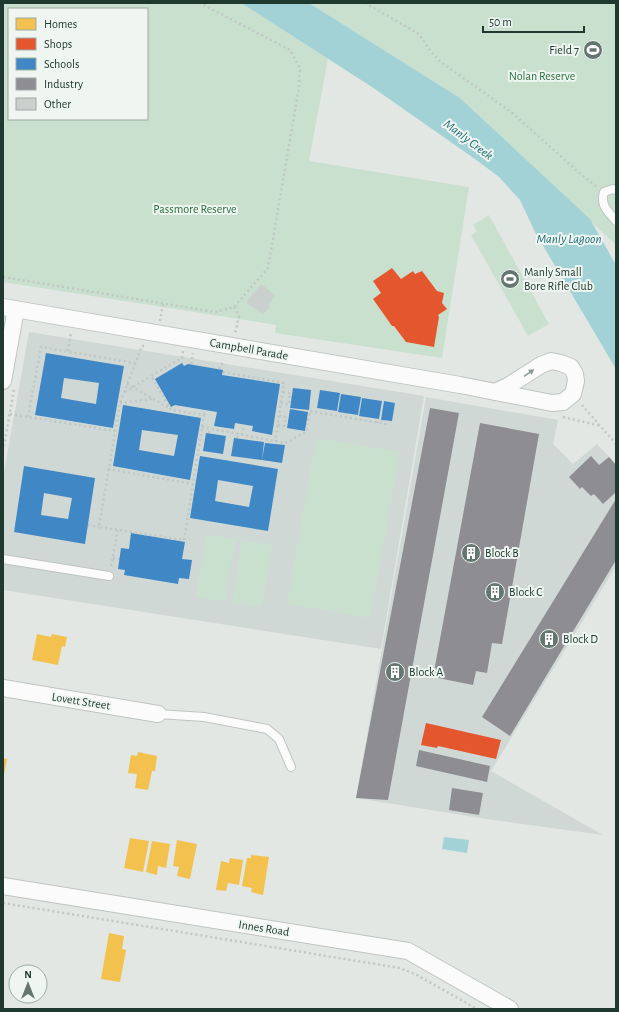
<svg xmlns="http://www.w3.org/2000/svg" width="619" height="1012" font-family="'Alegreya Sans',sans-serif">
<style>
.built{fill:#cfd8d4}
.green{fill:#cae0cf;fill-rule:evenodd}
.water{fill:#a2d2d5}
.homes{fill:#f2c14e}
.shops{fill:#e4572e}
.schools{fill:#3f88c5;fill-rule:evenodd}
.industry{fill:#8d8d92}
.building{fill:#cad0cd}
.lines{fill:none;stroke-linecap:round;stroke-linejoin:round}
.service-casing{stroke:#bfc4c1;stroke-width:10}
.minor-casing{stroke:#bfc4c1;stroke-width:18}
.path{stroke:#bfc7c5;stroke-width:2.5;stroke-dasharray:2 3;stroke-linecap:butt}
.service{stroke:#fbfbfb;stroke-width:8}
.minor{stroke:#fbfbfb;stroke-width:16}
.oneway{fill:#8e9a96}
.labels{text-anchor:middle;stroke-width:4;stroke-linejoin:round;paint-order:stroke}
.poi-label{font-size:12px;fill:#203930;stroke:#eff6f2;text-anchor:start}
.park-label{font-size:12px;fill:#2c6e40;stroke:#eff6f2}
.street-label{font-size:12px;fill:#203930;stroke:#eff6f2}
.water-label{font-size:13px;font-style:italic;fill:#1c6b73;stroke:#eff6f2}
</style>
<rect width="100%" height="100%" fill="#e2e7e4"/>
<path class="built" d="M29,332L424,396L381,649L3,590V478Z
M426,397L558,420L553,444L573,464L597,444L616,464V566L491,771L603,835L493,820L356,798Z"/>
<path class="green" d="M3,3H241L328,59L309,161L469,187L442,358L275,333L276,325L3,282ZM9,9H147V119H9Z
M309,3H616V245L460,98Z
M489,215L549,324L528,336L471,235L477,231L473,225Z
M316,438L400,452L370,618L287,604Z
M206,535L235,539L225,601L196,597Z
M242,540L272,545L262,607L232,602Z"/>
<path class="water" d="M241,3H309L460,98L590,219L616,265V369L535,232L520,200L499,177L475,159L372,87Z
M444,837L469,840L467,853L442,849Z"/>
<path class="homes" d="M37,634L51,637L52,634L67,637L65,647L62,646L58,665L32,660Z
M138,752L157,756L155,771H152L148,790L135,788L137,774L128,773L131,755L137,756Z
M3,758L7,759L4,775L3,774Z
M130,838L149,841L143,872L124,868Z
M177,840L197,844L190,879L177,876L179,867L173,866Z
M152,841L170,844L166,868L158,866L157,875L146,872Z
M251,855L269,857L263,895L251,892L252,888L242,886L247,858H251Z
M230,858L243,860L239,885L228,883L226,891L216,890L221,861L229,863Z
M109,933L124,936L122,949L126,950L120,982L101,979Z"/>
<path class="shops" d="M392,268L401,279L413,271L415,274L422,271L437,291L444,293L442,303L447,309L438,315L439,317L434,347L406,342L394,326H392L373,299L381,293L373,281Z
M426,723L501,740L496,759L438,746L437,748L421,745Z"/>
<path class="schools" d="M46,353L124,366L113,428L35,415ZM64,378L99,383L96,404L61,398Z
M182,363L184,366L188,364L223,370L222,375L280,384L272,435L252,431L253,426L235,423L234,429L214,426L217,412L175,405L171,407L155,379Z
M293,388L311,390L309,410L290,408Z
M320,390L340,393L337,411L317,408Z
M341,394L361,397L358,415L338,412Z
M362,398L382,401L379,419L359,416Z
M384,401L395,403L392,421L381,420Z
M123,405L201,418L190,480L113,466ZM142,430L178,435L174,456L139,450Z
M290,409L308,412L305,431L287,428Z
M206,433L226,436L223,454L203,451Z
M234,438L264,442L262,460L231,456Z
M265,443L285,445L282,463L262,460Z
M200,456L278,469L268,531L190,518ZM218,480L253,486L249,507L215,501Z
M24,466L95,478L85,544L14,532ZM44,493L72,498L68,519L41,515Z
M131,533L185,542L182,559L192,560L189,579L179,578L178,584L124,575L125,570L118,569L121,548L129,549Z"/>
<path class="industry" d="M430,408L459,413L388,800L356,798Z
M480,423L539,434L502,644L492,643L487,673L476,671L473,685L433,677Z
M591,456L599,465L609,457L616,465V492L603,504L594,494L591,496L582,487L580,489L569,477Z
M616,499V560L510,736L482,717Z
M419,750L490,766L487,782L416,766Z
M452,788L483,793L479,815L449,810Z"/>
<path class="building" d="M261,284L275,295L268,305L270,306L263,315L246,302Z"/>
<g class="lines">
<defs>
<path id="service" d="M616,190L613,189L604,192C600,206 608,211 616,221
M3,559L109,576
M158,714L204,717L267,729L279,739L291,767"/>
<path id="minor" d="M3,307L460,385L552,403L563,402L573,394L576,381L575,374L571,367L561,363L551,361L541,365L508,386L495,392
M3,381L16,309
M3,688L158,714
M3,886L408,951L510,1009"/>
</defs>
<use href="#service" class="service-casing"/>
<use href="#minor" class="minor-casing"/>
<path class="path" d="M365,3L419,34L431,52L442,63L510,111L583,176L597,187
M3,277L215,312L234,307L268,268L299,87L300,68L290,50L200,3
M234,307L239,316L235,334
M160,321L163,304
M144,346H142L120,403L99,527L184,540L204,415L171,410L151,376L182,358L183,351
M68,351L71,332
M191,364L193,353
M219,369L224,360
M223,372L284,383L275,441
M127,384L171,409
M125,392L151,376
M283,392L290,393L289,404
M120,403L152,399
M281,403L291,405
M582,405L616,444
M10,414L115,431
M204,415L205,410
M279,416L286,417L285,426
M28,417L41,347L135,363
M563,417L601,426
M356,420V415
M377,423V419
M278,425L287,426
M202,427L285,443L306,432L310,411L386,424V420
M209,433L210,429
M242,435L244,425
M237,438L238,434
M3,451L14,390
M108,469L193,484
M88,525L99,527
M113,558L119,559
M111,566L118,530
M3,903L400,968L417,975L477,1009"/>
<use href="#service" class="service"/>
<use href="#minor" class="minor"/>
</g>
<defs><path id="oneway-solid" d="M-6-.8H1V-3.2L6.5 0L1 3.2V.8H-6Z"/></defs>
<use class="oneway" href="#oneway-solid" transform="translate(529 373) rotate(-34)"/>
<defs>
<symbol id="stadium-disc" viewBox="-11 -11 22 22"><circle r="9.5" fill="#64766f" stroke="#eff6f2"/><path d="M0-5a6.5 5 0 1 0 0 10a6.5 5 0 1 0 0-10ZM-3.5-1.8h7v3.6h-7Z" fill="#fff"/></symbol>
<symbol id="building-disc" viewBox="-11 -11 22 22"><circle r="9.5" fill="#64766f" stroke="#eff6f2"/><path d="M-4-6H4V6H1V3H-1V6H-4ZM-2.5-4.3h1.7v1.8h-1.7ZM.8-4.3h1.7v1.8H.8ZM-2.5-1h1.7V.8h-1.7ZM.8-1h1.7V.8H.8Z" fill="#fff"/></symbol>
</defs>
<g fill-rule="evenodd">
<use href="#stadium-disc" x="582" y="39" width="22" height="22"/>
<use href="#stadium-disc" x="499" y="268" width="22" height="22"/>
<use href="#building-disc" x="460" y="542" width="22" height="22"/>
<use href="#building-disc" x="484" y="581" width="22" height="22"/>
<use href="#building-disc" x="538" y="628" width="22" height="22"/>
<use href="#building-disc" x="384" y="661" width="22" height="22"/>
</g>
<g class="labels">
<g class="poi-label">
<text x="579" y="54" text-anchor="end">Field 7</text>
<text x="524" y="276">Manly Small<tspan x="524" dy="14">Bore Rifle Club</tspan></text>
<text x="485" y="557">Block B</text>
<text x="509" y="596">Block C</text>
<text x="563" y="643">Block D</text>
<text x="409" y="676">Block A</text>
</g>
<g class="park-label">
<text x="542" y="80">Nolan Reserve</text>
<text x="195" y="213">Passmore Reserve</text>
</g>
<g class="street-label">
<text transform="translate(249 349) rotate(10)" y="4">Campbell Parade</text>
<text transform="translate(81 701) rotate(9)" y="4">Lovett Street</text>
<text transform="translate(264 928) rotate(9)" y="4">Innes Road</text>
</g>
<g class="water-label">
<text transform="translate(469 139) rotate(37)" y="5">Manly Creek</text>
<text x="569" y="243">Manly Lagoon</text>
</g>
</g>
<rect width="619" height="1012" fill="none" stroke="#203930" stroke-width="8"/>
<rect x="8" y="8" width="140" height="112" fill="#eff6f2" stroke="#9caaa4"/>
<rect x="16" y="18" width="20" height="12" fill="#f2c14e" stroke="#9caaa4"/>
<text x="44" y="28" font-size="12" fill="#203930">Homes</text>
<rect x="16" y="38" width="20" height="12" fill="#e4572e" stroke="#9caaa4"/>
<text x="44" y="48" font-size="12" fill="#203930">Shops</text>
<rect x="16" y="58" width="20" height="12" fill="#3f88c5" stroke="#9caaa4"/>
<text x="44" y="68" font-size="12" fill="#203930">Schools</text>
<rect x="16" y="78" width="20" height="12" fill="#8d8d92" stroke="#9caaa4"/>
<text x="44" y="88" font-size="12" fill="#203930">Industry</text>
<rect x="16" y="98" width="20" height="12" fill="#cad0cd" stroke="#9caaa4"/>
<text x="44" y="108" font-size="12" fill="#203930">Other</text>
<g transform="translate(28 984)"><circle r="19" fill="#eff6f2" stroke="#9caaa4"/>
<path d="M0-3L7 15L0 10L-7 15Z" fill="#64766f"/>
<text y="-6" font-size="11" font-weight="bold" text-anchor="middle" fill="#203930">N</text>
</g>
<path d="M483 26v6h101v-6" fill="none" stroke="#203930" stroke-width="2"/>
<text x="489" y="26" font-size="12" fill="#203930" stroke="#eff6f2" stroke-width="3" paint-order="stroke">50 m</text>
</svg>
